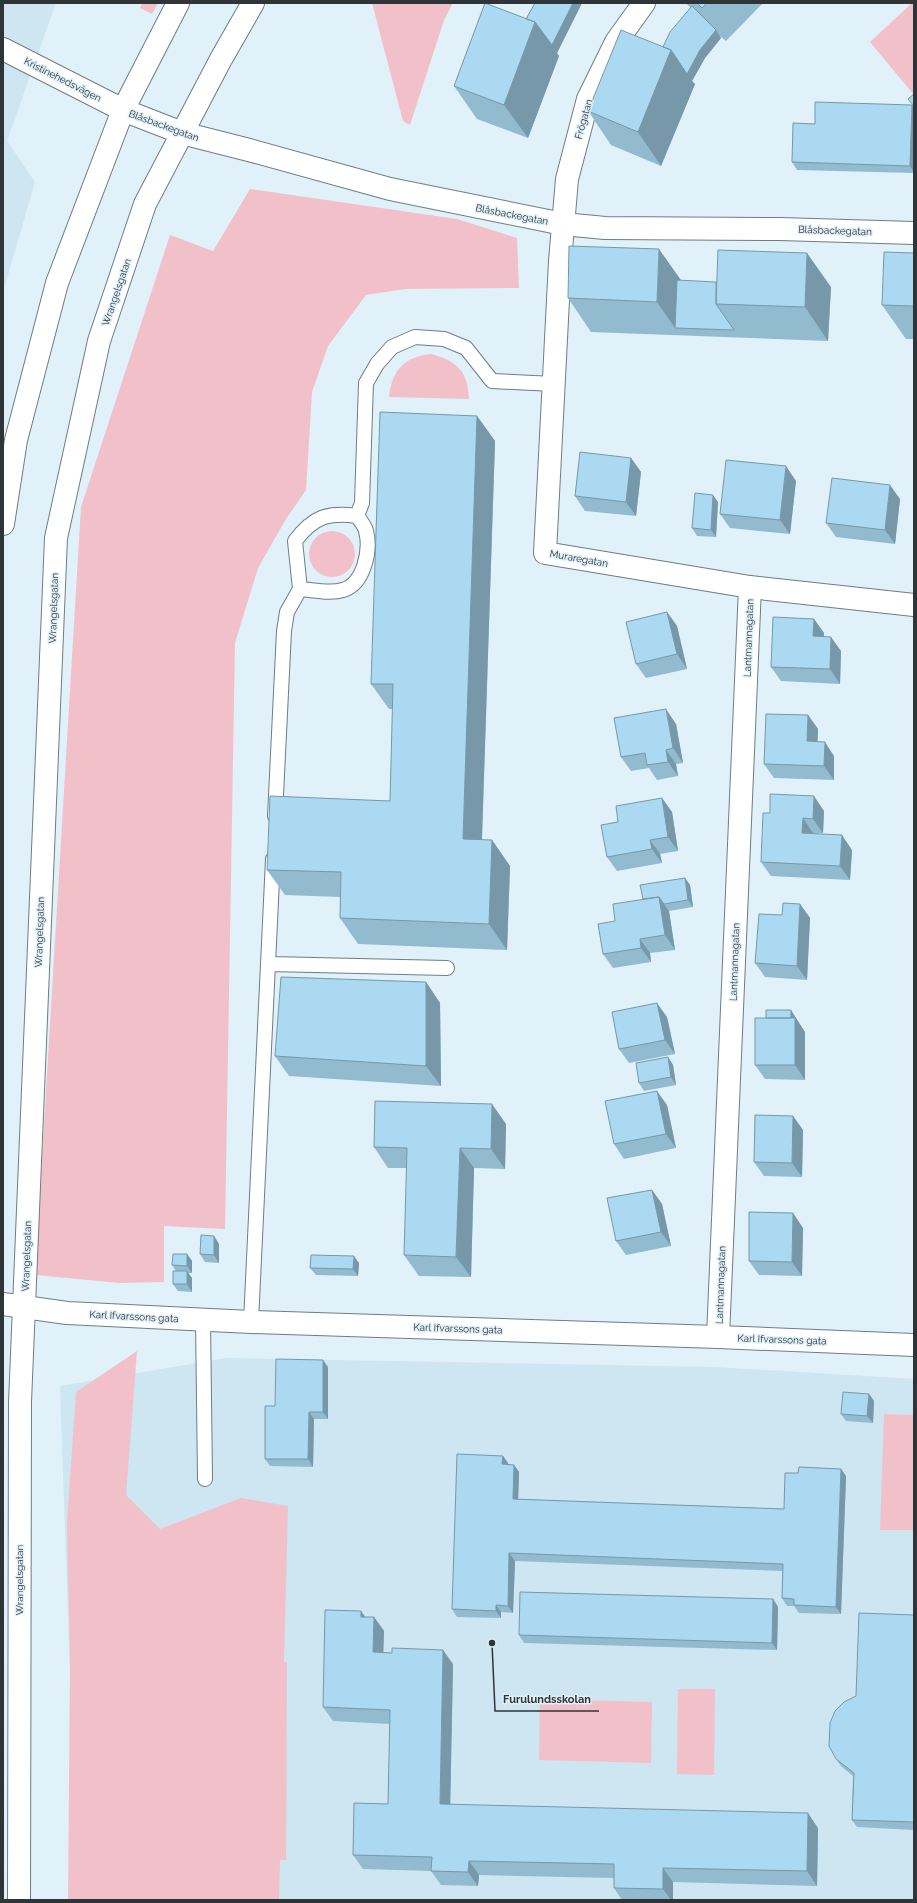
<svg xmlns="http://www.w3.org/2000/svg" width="917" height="1903" font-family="Raleway,sans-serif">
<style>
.built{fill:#cee5f2}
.green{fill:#f2c0c9}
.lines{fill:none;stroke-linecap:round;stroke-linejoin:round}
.lane-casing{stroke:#6e7d84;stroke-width:16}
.street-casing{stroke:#6e7d84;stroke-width:24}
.secondary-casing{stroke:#6e7d84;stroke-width:24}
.lane{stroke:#fff;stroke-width:14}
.street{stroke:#fff;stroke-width:22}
.secondary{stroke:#fff;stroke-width:22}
.wall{fill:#92bbcf}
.shaded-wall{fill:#7798a9}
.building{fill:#aad9f1;stroke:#7798a9}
.labels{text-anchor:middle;stroke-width:3;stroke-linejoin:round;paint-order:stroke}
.street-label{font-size:10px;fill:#2e3437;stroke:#e0f1f9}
.leader{fill:none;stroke:#2e3437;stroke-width:1.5}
.callout-dot{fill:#2e3437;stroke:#e0f1f9;stroke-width:1.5}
.callout-label{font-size:11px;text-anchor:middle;font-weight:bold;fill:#2e3437;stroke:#e0f1f9;stroke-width:3;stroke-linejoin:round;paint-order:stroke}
</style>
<rect width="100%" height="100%" fill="#e0f1f9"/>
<path class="built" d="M3,3H56L7,141L35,182L3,292Z
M226,1358L715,1367L914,1379V1900H78L60,1386Z"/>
<path class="green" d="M142,3H158L152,14L140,8Z
M372,3H453L444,20L410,125L403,121Z
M912,3H914V95L870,42Z
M250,189L457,219L517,238L519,288L405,289L366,295L328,346L312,392L306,490L286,519L258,568L235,643L225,1229L164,1226V1282L120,1283L35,1275L81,507L170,235L213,251Z
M431,354C457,361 468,371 469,399L389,397C392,370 404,357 431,354Z
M309 554a23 23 0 1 1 46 0a23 23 0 1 1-46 0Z
M137,1351L126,1495L160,1529L241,1498L288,1506L284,1662H287L286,1860H280L279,1900H68L70,1667L67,1522L76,1392Z
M884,1414L914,1415V1530H880Z
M678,1689H715L714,1775L677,1774Z
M540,1699L652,1702L651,1763L539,1760Z"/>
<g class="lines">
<defs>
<path id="lane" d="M300,589L295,541C313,517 327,512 357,516L362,503L366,383L377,364L392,347L415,337L444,339L466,348L492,381L554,384
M275,816L284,631L287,612L300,589C314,590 330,594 343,590C364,584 371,550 366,531C365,526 360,520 357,516
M269,964L447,968
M203,1319L205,1479
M251,1322L273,859"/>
<path id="street" d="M644,3L616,42L588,99L567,179L560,261L545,553L750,587L914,605
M3,1304L67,1313L251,1322L718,1337L914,1345
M718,1337L750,587"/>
<path id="secondary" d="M3,49L123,110L182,133L249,150L390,189L563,224L605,228L780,229L914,233
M3,524L16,440L57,283L123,110L178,3
M19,1900L20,1402L56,538L99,341L145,204L221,59L253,3"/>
</defs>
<use href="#lane" class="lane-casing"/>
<use href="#street" class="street-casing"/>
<use href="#secondary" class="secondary-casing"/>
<use href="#lane" class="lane"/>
<use href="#street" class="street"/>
<use href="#secondary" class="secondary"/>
</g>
<path class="wall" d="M535,3H582L557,53L559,56L528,138L477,119L454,86L526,19Z
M686,3H763L726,41L720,36L721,38L705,58L692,81L695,84L661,166L611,145L588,111L663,47L691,8Z
M912,105L914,107V173L797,170L792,162L815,124Z
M914,253V339H906L882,305Z
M681,281L831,287L828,341L591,332L568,298Z
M477,416L495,441L482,840H492L510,866L507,950L358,944L340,918V897L285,895L267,870L390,801L393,709H389L371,684Z
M631,458L641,472L636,516L585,511L575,496Z
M796,481L790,534L730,528L720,514Z
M900,499L895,544L836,537L826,523Z
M718,502L716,537L697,536L692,528Z
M667,612L677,626L687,669L646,678L636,664Z
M814,619L824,633V636L841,651L840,684L781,681L771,667Z
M808,715L818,729L817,742L834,756V780L774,778L764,764Z
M676,724L683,763L676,764L678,776L657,780L649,768L631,771L621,757Z
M662,798L672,812L678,851L660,854L662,863L617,871L607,857L618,822Z
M824,811L823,833H813V834L852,850L850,880L771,876L761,862L770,813Z
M685,878L690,885L693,907L669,911L675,950L650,953L651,962L613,968L603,954L615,921L643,899Z
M800,904L810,918L807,980L765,977L755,963L782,915Z
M426,982L440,1003L441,1086L289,1076L275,1056Z
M667,1017L675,1054L629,1063L619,1049Z
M796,1018V1019L805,1032V1080L765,1079L755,1065Z
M668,1057L673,1065L676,1085L644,1091L639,1083Z
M667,1105L676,1148L624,1159L614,1144Z
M793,1116L803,1130L802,1177L764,1176L754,1162Z
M506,1124L505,1169L474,1168L471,1277L419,1276L404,1255L407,1168H388L374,1147Z
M652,1190L662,1204L671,1246L626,1255L616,1241Z
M793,1213L803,1228L802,1276L759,1275L749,1261Z
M214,1236L219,1244V1263L205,1262L200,1254Z
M187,1254L192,1261V1273H188L192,1278V1292L178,1291L173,1284L176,1271L172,1265Z
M359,1263L358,1276L316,1275L310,1268Z
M328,1367V1419H314L313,1467L270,1466L265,1459L275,1406Z
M869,1394L874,1401L873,1423L846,1421L841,1414Z
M503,1456L508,1463V1464L514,1465L519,1472L518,1499L784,1509L798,1473L841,1469L846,1476L841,1614L799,1613L794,1606H787L782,1598L783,1571L515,1561L513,1613L501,1612V1618L457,1617L452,1609Z
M773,1599L778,1607L777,1650L524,1643L519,1635Z
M361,1611L365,1617H374L384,1631L383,1652L453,1664L450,1804L818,1828L817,1886L673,1882V1900H622L614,1888V1878L479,1875L478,1886L441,1885L431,1871L363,1869L353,1855L388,1804L390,1724L333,1721L323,1707Z
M914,1615V1830L857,1827L852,1820L853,1776L841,1766L836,1759L856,1696Z"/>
<path class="shaded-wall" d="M573,3H582L557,53L559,56L528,138L504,105L535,22Z
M716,30L721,38L705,58L692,81L695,84L661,166L638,132L671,50H700Z
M912,105L914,107V172L910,166Z
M659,249L683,283L675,328L657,302Z
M807,253L831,287L828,341L805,307Z
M477,416L495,441L481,865L463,839Z
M631,458L641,472L636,516L626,502Z
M786,466L796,481L790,534L780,520Z
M890,485L900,499L895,544L885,530Z
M713,495L718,502L716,537L711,530Z
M667,612L677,626L687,669L677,654Z
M814,619L824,633L823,650L813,636Z
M831,637L841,651L840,684L830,669Z
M666,709L676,724L683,763L673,748Z
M808,715L818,729L817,755L807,741Z
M825,742L834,756V780L824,766Z
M666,750L676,764L678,776L668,762Z
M814,796L824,811L823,833L813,819Z
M662,798L672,812L678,851L668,837Z
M803,818L813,833L812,848L802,833Z
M842,835L852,850L850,880L840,866Z
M492,840L510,866L507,950L489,924Z
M650,840L660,854L662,863L652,849Z
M685,878L690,885L693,907L688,900Z
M659,897L669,911L675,950L665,935Z
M800,904L810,918L807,980L797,966Z
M640,939L650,953L651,962L641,948Z
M426,982L440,1003L441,1086L426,1066Z
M657,1003L667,1017L675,1054L665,1040Z
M791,1010L805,1032V1080L795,1065L791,1025Z
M668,1057L673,1065L676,1085L671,1077Z
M657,1091L667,1105L676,1148L666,1134Z
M492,1104L506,1124L505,1169L491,1149Z
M793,1116L803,1130L802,1177L792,1163Z
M460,1148L474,1168L471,1277L456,1257Z
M652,1190L662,1204L671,1246L661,1232Z
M793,1213L803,1228L802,1276L792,1262Z
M214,1236L219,1244V1263L214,1255Z
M187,1254L192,1261V1273L187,1266Z
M354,1256L359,1263L358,1276L353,1269Z
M187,1271L192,1278V1292L187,1284Z
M323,1360L328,1367V1419L323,1412Z
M869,1394L874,1401L873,1423L867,1416Z
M309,1412L314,1419L313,1467L308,1459Z
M503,1456L508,1463V1471L502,1464Z
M514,1465L519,1472L518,1506L513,1499Z
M841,1469L846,1476L841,1614L836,1607Z
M509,1553L515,1561L513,1613L508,1606Z
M773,1599L778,1607L777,1650L772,1643Z
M496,1605L501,1612V1618L496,1611Z
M361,1611L371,1625L361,1617Z
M374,1617L384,1631L383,1666L373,1652Z
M443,1650L453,1664L450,1818L440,1804Z
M808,1813L818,1828L817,1886L807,1871Z
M469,1861L479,1875L478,1886L468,1872Z
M663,1868L673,1882V1900H671L663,1889Z"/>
<path class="building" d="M485,3L535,22L504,105L454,86Z
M535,3H573L552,45L535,22L526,19Z
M697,3H707L702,8Z
M692,6L716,30L700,50L687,74L671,50L663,47L670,32Z
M621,30L671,50L638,132L588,111Z
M914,94V106L908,99Z
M815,102L912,105L910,166L792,162L793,123L815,124Z
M569,246L659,249L657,302L568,298Z
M718,250L807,253L805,307L716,304Z
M884,252L914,253V306L882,305Z
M677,280L716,282V304L734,330L675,328Z
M380,412L477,416L463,839L492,840L489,924L340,918L341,872L267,870L270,796L390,801L393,684H371Z
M580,452L631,458L626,502L575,496Z
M726,460L786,466L780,520L720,514Z
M832,478L890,485L885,530L826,523Z
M695,493L713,495L711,530L692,528Z
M667,612L677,654L636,664L626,622Z
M773,617L814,619L813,636L831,637L830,669L771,667Z
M666,709L673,748L666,750L668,762L647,765L645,753L621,757L614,718Z
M766,714L808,715L807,741L825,742L824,766L764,764Z
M770,794L814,796L813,819L803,818L802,833L842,835L840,866L761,862L763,813H770Z
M662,798L668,837L650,840L652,849L607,857L601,825L618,822L616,806Z
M685,878L688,900L664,904L659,897L643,899L640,885Z
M659,897L665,935L640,939L641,948L603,954L598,924L615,921L613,904Z
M783,903L800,904L797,966L755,963L759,914L782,915Z
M281,977L426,982V1066L275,1056Z
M657,1003L665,1040L619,1049L612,1012Z
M766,1010H791V1018H766Z
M755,1018H795V1065H755Z
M668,1057L671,1077L639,1083L636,1063Z
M657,1091L666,1134L614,1144L605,1101Z
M375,1101L492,1104L491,1149L460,1148L456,1257L404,1255L407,1148L374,1147Z
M755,1115L793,1116L792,1163L754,1162Z
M652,1190L661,1232L616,1241L607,1198Z
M749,1212L793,1213L792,1262L749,1261Z
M201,1235L214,1236V1255L200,1254Z
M173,1254H187V1266L172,1265Z
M311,1255L354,1256L353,1269L310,1268Z
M173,1271H187V1284H173Z
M276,1359L323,1360V1412H309L308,1459H265V1406H275Z
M843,1392L869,1394L867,1416L841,1414Z
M457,1454L503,1456L502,1464L514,1465L513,1499L784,1509L785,1473H798L799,1467L841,1469L836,1607L794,1605V1599L782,1598L783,1564L509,1553L508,1606L496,1605V1611L452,1609Z
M520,1592L773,1599L772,1643L519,1635Z
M325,1610L361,1611V1617H374L373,1652L392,1653V1648L443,1650L440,1804L808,1813L807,1871L663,1868V1889L614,1888V1864L469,1861L468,1872L431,1871L432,1857L353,1855L354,1803L388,1804L390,1710L323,1707Z
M859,1613L914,1615V1822L852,1820L854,1773L836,1759L829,1746L830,1723L835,1711L844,1702L856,1696Z"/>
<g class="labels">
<g class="street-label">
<text transform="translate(63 79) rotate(27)" y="4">Kristinehedsvägen</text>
<text transform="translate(583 119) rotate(-74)" y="4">Frögatan</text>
<text transform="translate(164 125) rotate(20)" y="4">Blåsbackegatan</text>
<text transform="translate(512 214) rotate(11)" y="4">Blåsbackegatan</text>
<text transform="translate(835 230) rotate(2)" y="4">Blåsbackegatan</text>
<text transform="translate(116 292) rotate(-71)" y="4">Wrangelsgatan</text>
<text transform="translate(579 558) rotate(10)" y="4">Muraregatan</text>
<text transform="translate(53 608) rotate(-88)" y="4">Wrangelsgatan</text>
<text transform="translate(748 638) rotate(-88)" y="4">Lantmannagatan</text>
<text transform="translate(39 932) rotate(-88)" y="4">Wrangelsgatan</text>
<text transform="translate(734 962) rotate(-88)" y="4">Lantmannagatan</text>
<text transform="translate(26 1256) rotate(-88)" y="4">Wrangelsgatan</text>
<text transform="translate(720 1285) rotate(-88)" y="4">Lantmannagatan</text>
<text transform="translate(134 1316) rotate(3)" y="4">Karl Ifvarssons gata</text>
<text transform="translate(458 1328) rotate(2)" y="4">Karl Ifvarssons gata</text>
<text transform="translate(782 1339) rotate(2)" y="4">Karl Ifvarssons gata</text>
<text transform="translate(19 1580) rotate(-90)" y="4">Wrangelsgatan</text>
</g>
</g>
<path class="leader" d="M492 1643L495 1711H599"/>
<circle class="callout-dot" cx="492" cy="1643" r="4"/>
<g class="callout-label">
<text x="547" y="1703">Furulundsskolan</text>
</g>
<rect width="917" height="1903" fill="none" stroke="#2e3437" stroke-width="8"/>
</svg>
